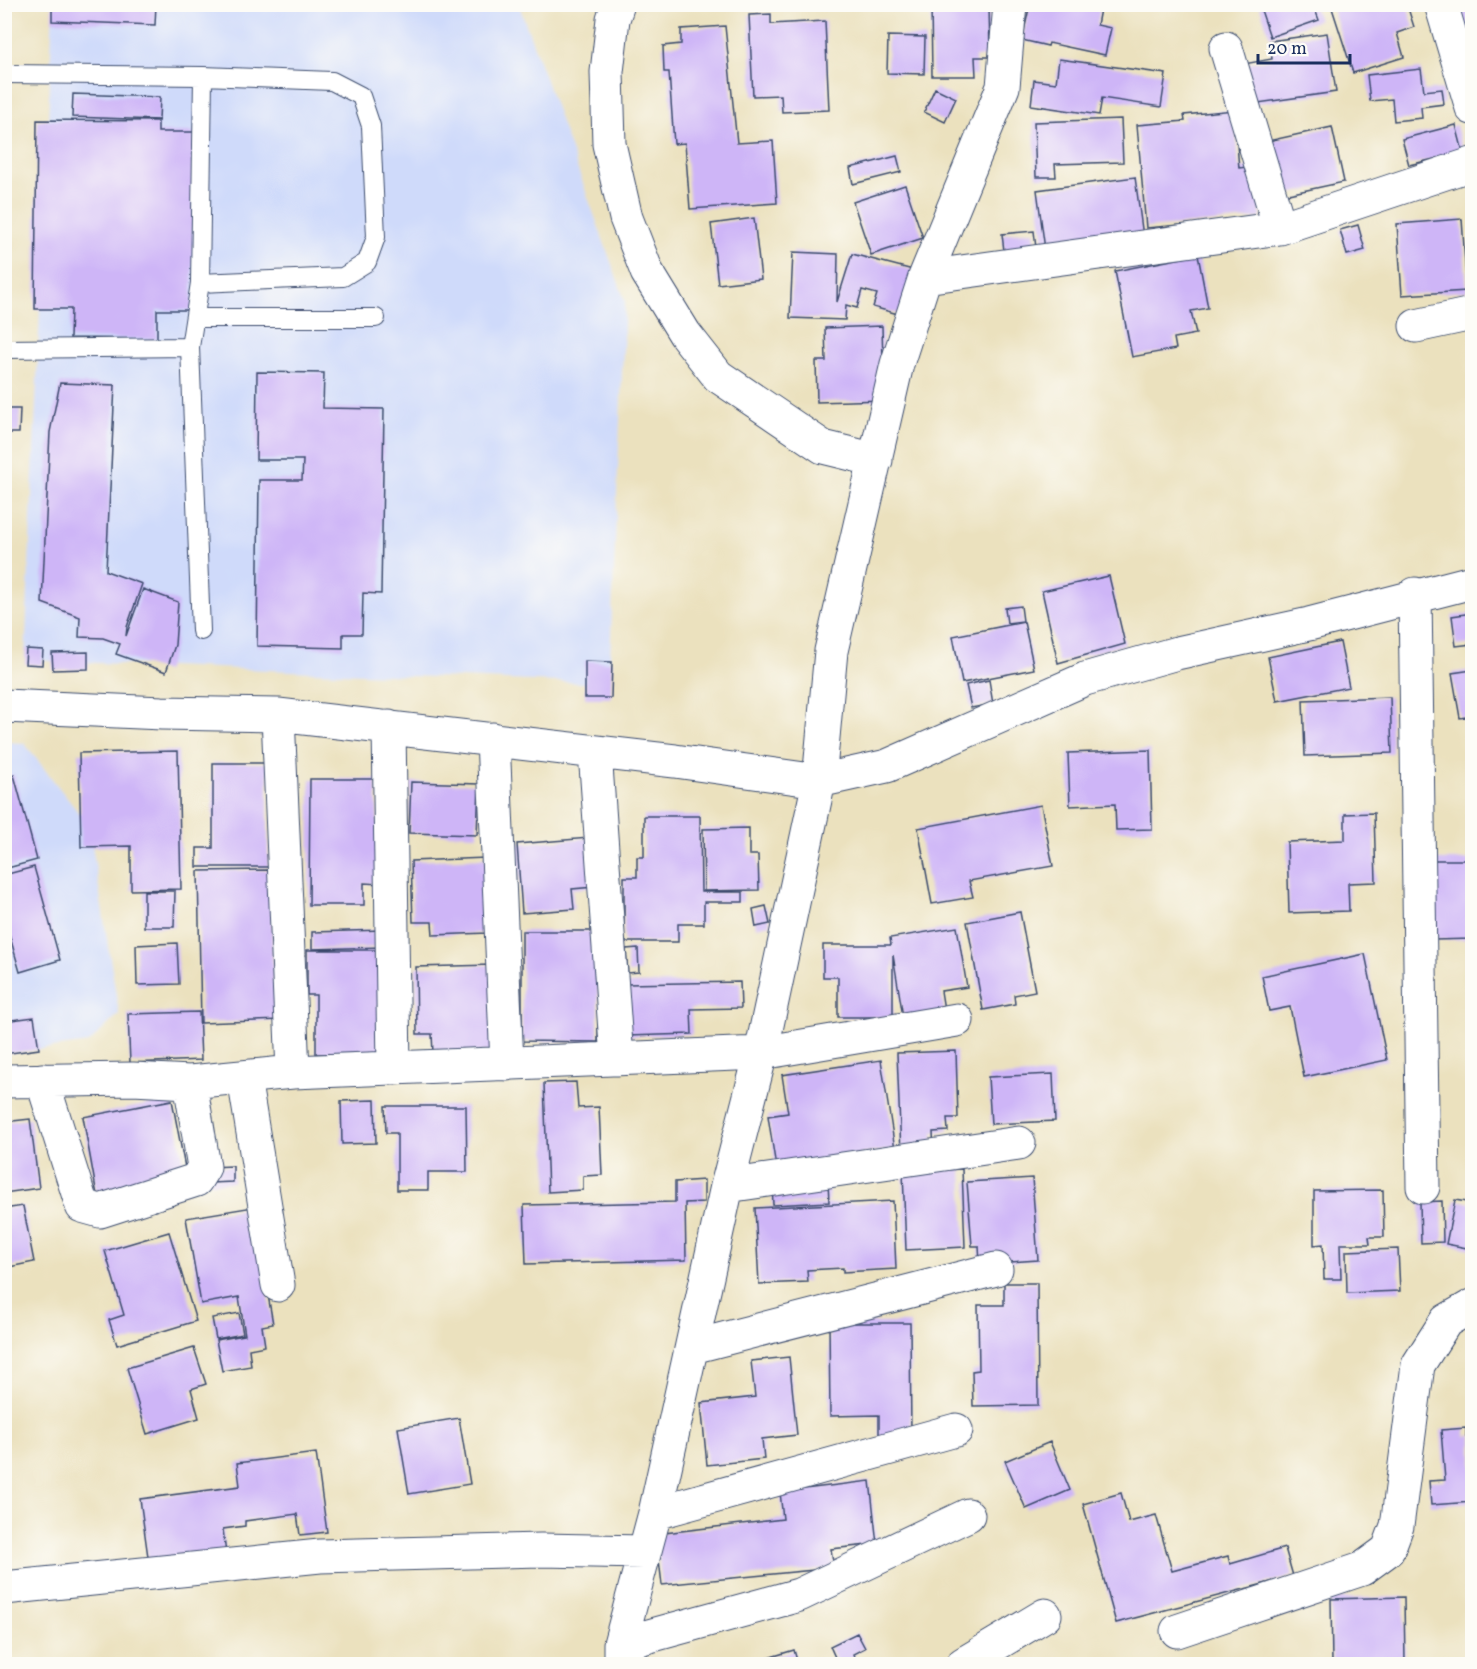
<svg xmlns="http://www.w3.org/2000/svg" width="1477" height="1669" font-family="Vollkorn,serif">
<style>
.built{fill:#cfdafa}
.building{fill:#ceb5f7}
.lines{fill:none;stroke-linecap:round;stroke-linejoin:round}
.service-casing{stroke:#3a4a6c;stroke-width:20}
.minor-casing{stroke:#3a4a6c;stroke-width:35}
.service{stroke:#fff;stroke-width:18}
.minor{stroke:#fff;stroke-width:33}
</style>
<rect width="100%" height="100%" fill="#fdfcf7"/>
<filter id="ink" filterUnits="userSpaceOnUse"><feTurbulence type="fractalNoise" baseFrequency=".0167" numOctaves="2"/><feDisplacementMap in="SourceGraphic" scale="12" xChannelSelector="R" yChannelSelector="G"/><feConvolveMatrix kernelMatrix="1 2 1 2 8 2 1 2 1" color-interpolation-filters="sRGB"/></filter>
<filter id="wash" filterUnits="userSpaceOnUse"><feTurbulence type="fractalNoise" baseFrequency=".008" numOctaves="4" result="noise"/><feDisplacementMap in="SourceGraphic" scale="24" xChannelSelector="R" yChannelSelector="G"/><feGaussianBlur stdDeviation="1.35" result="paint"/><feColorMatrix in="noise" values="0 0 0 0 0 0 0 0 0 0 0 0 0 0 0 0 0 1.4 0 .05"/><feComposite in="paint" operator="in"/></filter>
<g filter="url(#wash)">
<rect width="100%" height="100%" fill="#ebe1be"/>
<path class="built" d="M53,5H519L625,301L609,684L25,660Z
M4,742L24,743L89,826L119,1014L89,1043L5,1054Z"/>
<g id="blocks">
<path class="building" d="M52,4H156L155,25L52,21Z
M931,4H989L990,57H975L976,76H932Z
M1030,4H1101L1097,25L1111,28L1105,55L1049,43L1048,46L1022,40Z
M1259,4H1313L1319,20L1270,37Z
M1452,4H1472V40L1460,43Z
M1331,5H1407L1414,27L1397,33L1404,57L1353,73Z
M771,14V24L825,21L829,110L782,112L781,95L753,96L749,15Z
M725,26L737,143L773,141L777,203L690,209L685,143L674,144L669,72H664L663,46L681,44V29Z
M1327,33L1336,92L1244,105L1238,65L1272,59L1270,41Z
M888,36L925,37L924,74L887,73Z
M1059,59L1166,74L1161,107L1102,98L1099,115L1031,105L1034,80L1056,83Z
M1421,69L1424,91L1442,89L1444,104L1421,107L1422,118L1394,121L1392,99L1370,101L1367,75Z
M935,88L956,98L945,122L924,112Z
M73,94L160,97L159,120L72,117Z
M1234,110L1239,168L1256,166L1261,218L1146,228L1137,125L1185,121L1184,115Z
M1121,119L1123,162L1055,164L1056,177H1036L1034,122Z
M37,120L158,121V132H194L192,310H157V339L70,338L71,309H35Z
M1456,125L1463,152L1409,165L1402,139Z
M1332,127L1344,182L1279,196L1268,141Z
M897,156L901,172L853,184L850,168Z
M1135,177L1144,244L1046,257L1037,190Z
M905,185L923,238L871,255L853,202Z
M754,218L761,279L718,284L711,224Z
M1462,219L1467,291L1402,295L1397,224Z
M1358,225L1365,250L1347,255L1340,230Z
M1034,231L1036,248L1004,251L1002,234Z
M793,252L838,254L837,302L852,254L917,271L905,316L873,307L877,294L862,290L857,308L846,305L845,320L790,318Z
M1198,255L1208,308L1191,311L1196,334L1174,338L1176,349L1132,357L1115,271Z
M882,326L884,400L817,402L816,361H826L825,328Z
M257,372L324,373L323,408L384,409L381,594L363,593L362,634H343V648L257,646L259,480H302L303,460H256Z
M60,383L115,385L106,571L142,584L127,627L126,636L143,589L178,602L175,645L166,672L116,654L120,644L103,638L79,637L80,617L42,603L50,432Z
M4,409H20L19,433H4Z
M1109,576L1125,644L1058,663L1042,591Z
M1021,606L1023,621L1007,623L1005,608Z
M1472,613V644L1456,646L1452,616Z
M1024,622L1034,669L962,683L953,636Z
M1340,642L1349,687L1277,701L1268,657Z
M26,649L43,650L42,665L25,664Z
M88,652V669L53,670L52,653Z
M585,661L612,662L611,698H585Z
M1472,670V716L1460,718L1452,673Z
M989,680L993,704L971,708L966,685Z
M1390,697L1392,753L1305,756L1303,700Z
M1150,750L1152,829L1116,830L1115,804L1070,806L1068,753Z
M178,751L181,889L131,890V846L81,847L79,753Z
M213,763H268V867H197V848H213Z
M14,775L37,860L4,869V777Z
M310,779H376L380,884L364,883V905H309Z
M411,782L479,784L477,835L409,833Z
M1041,805L1053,866L969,881L973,897L932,904L918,828Z
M1374,813L1376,882L1348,883L1349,911L1289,913L1287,842L1345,840V814Z
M644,816H700L701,892H743V902H704V924H678V942H624V877H637V857H644Z
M749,828V855H758L759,890L704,891L703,829Z
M589,838L594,887L572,889L574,909L522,913L517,844Z
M486,858L488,933L433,935L432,922H413L411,861Z
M1433,860H1472V939L1434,940Z
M34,867L60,960L20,972L4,916V875Z
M271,870L273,982H281L282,1020L201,1023L198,871Z
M144,891H175L174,927H144Z
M766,906L770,924L756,927L753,909Z
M1020,912L1035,991L1014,995L1015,1004L983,1010L967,922Z
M957,927L967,987L941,991L945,1016L904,1023L893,955V1017H838V977H823V945H891L890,938Z
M384,930V947L312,949V932Z
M522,931H598V1042L522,1041Z
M177,943L179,984L137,985L136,945Z
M638,948L639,972L628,973L626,949Z
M307,950H388L389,1053L316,1054V995H307Z
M1365,954L1387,1060L1304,1077L1290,1007L1269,1011L1262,976Z
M492,965L493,1052L433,1053L432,1034H417L416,967Z
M740,982L741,1008L691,1009L692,1034L627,1036L626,984Z
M199,1012L201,1060L130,1063L128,1014Z
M34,1017L39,1049L4,1054V1021Z
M956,1051L958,1118H947L948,1131L933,1132L934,1152L901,1153L897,1053Z
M881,1060L895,1149L776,1167L768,1116L788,1113L782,1075Z
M1053,1074L1055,1121L991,1124L988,1077Z
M576,1082L578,1108L599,1107L602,1175L583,1176V1190L548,1192L544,1083Z
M172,1100L187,1178L97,1195L83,1117Z
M375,1100L376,1143L342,1144L341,1101Z
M385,1106H466L467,1172H428V1190H397V1133H386Z
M30,1119L39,1188L4,1193V1122Z
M233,1166V1182L210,1183L209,1167Z
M962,1169L965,1247L906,1250L903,1172Z
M1032,1178L1038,1260L980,1264L979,1246H972L967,1182Z
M704,1180V1202L685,1203L686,1260L526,1264L524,1205L675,1202V1182Z
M828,1182L829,1202L773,1205L772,1184Z
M1383,1190L1384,1237H1369L1370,1244H1340L1341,1279H1324L1323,1244L1314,1245V1191Z
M1455,1200L1472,1203V1249L1446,1244Z
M893,1201L896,1269L843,1272V1268L807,1270L808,1282L759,1284L755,1208Z
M1442,1201L1443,1242L1421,1243L1420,1202Z
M23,1206L34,1262L4,1268V1209Z
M253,1207L273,1324L262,1326L265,1346L249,1349L251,1366L222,1371L216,1340L245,1335L239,1297L201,1304L186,1218Z
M169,1232L196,1321L117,1345L109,1320L124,1315L105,1251Z
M1398,1249L1400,1291L1347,1293L1346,1251Z
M1004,1283H1037L1038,1405L973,1406L972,1371L979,1370L978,1305H1004Z
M239,1313L243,1334L216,1339L212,1318Z
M829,1323H910L911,1436H879V1415L830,1416Z
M194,1348L206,1384L191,1389L199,1418L147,1434L127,1368Z
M789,1357L797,1435L762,1439L764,1459L707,1465L701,1403L755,1397L751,1361Z
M459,1418L470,1484L409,1494L398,1428Z
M1466,1428V1436L1472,1435V1502L1431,1505L1429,1481L1445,1480L1441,1430Z
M1050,1442L1070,1490L1026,1509L1005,1461Z
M316,1453L327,1532L300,1535L297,1514L245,1521V1526L223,1529L226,1554L149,1564L140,1499L240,1486L237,1463Z
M870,1481L877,1544L831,1549L834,1568L662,1585L656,1534L783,1519L780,1492Z
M1121,1493L1129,1522L1156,1515L1172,1571L1228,1556L1230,1564L1285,1548L1293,1576L1116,1623L1083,1504Z
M1404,1597L1405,1664H1332L1331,1599Z
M857,1633L865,1648L853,1654L857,1664H838L830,1646Z
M794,1650L798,1664H748Z"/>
</g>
</g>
<g filter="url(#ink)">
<use href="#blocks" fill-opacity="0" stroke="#3a4a6c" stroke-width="1.5"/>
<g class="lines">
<defs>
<path id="service" d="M4,74L203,76L332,81L361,96L371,126L376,237L367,262L343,277L200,283
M195,318H376
M4,349L190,347
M201,631L190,347L200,283L203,76"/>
<path id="minor" d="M618,4L613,19L607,72L609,144L626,218L647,272L685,334L718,376L823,447L876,460
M1441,4L1472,108
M1226,48L1280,228
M925,277L1280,228L1472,164
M1416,326L1472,314
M1415,594L1423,1187
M4,706L162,713L278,715L675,761L819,781L887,766L1085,679L1177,653L1309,624L1472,582
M278,715L293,1072
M389,727L394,1068
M493,739L507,1064
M595,752L617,1059
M244,1078L278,1285
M42,1080L82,1206L100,1211L196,1180L204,1167L190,1082
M4,1081L133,1079L190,1082L293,1072L761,1053L957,1020
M727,1186L1019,1143
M692,1347L996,1269
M655,1513L956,1430
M4,1588L320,1556L541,1550L644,1552
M1177,1631L1362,1569L1388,1550L1397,1526L1418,1365L1446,1321L1472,1306
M620,1644L799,1595L968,1515
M620,1664V1644L655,1513L727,1186L761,1053L819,781L831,651L897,364L925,277L1003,87L1010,4
M963,1664L1045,1615"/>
</defs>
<use href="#service" class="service-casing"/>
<use href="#minor" class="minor-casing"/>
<use href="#service" class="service"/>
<use href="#minor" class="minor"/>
</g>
</g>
<rect width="1477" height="1669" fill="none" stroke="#fdfcf7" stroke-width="24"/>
<path d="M1258 54v9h92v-9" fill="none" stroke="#1b2f5e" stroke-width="3"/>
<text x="1267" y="54" font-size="18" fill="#1b2f5e" stroke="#fdfcf7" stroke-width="4.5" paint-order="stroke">20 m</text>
</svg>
